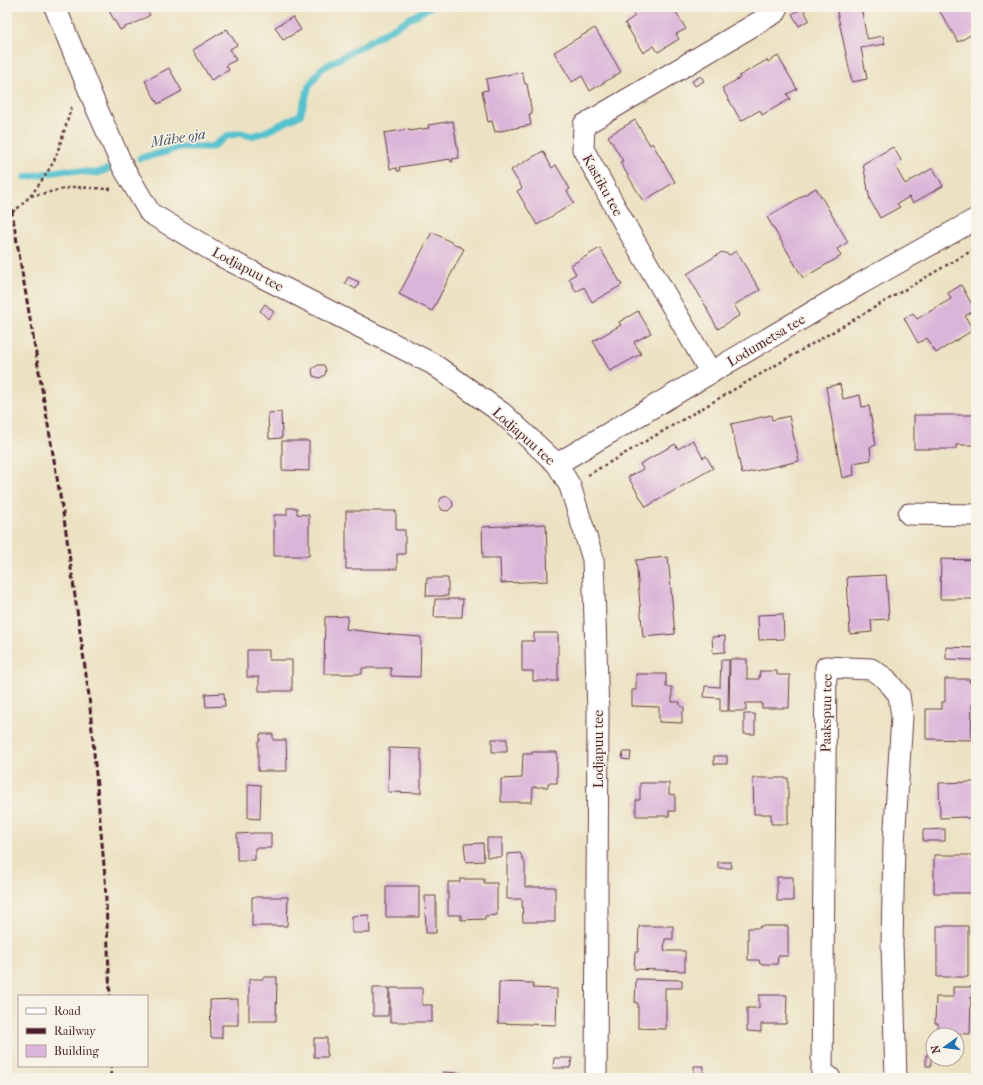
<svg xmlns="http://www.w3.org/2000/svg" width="983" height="1085" font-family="'IM FELL French Canon',serif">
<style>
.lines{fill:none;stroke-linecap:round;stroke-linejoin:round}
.stream{stroke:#55c1ce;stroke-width:7}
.building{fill:#dbb5d9}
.minor-casing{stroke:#623c42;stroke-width:23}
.path{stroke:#623c42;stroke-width:2.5;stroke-dasharray:3 3;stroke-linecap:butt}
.minor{stroke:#fff;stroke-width:21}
.rail{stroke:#4a1f2b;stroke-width:3;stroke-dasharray:6 3;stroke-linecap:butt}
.labels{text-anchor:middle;stroke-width:3;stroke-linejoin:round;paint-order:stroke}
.street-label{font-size:14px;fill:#4a1f2b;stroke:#f7f3e8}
.water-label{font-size:15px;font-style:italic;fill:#4e5864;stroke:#f7f3e8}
</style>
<rect width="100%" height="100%" fill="#f7f3e8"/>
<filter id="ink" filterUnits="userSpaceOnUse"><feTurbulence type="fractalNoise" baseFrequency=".025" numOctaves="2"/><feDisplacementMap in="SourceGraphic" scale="8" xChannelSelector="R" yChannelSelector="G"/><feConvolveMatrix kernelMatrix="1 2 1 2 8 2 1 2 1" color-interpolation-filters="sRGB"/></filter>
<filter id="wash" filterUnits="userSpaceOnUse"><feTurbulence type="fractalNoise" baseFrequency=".012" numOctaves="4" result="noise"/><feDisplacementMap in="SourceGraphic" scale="16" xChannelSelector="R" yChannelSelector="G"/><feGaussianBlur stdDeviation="0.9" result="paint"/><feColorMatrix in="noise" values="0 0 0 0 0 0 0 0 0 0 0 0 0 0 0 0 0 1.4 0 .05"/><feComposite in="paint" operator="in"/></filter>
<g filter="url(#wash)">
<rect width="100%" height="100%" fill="#ece2c3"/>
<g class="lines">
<path class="stream" d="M140,158L166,152L179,147H212L227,136L240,133L252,136L265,132L300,115L309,86L321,69L430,7
M26,177L66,170L97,173L108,169"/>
</g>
<g id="blocks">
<path class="building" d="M116,7H145L150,15L130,26L129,25L120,30L109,11Z
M641,7H673L686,29L676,34L679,39L658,52L654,46L643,53L625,23L635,16L632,12Z
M836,7H861L867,39L883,36L885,44L861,48L867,79L852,82Z
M945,7H976V32L958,42L939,10Z
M803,8L809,20L799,26L792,14Z
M293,17L301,30L283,40L275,27Z
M595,28L621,72L590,91L582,76L572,82L554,52Z
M227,29L237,45L230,49L236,60L226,65L229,70L211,80L193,50Z
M778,56L797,89L787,94L790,99L762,115L760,110L741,121L722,88L740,78L739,76L767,60L768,62Z
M169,68L182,91L158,104L145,81Z
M522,72L525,84H527L532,114H529L531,125L495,132L492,121L488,122L482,91L488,90L486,79Z
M701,76L704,81L695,86L692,81Z
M635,120L650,145L652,143L675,182L643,201L620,162L623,161L608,136Z
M453,121L459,158L452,159L453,162H451L450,159L399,167L400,171H397V168L390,169L384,133L409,129V131L429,128L428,125Z
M893,147L901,160L895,166L905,184L933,168L943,186L913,203L909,197L897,204L900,207L880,218L870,200L863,164Z
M543,151L552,168L556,165L570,189L567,191L574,203L537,225L517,191L522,188L511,170Z
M816,188L848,242L837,249L841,256L803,278L767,217Z
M432,232L464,249L432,311L399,294Z
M600,248L622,285L592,302L584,287L576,292L569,278L576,274L571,265Z
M736,251L760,290L734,305L740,315L718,329L707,310H708L687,274L722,252L730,255Z
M348,277L359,282L356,289L345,283Z
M961,285L975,310L965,316L973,330L936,353L927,338L918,343L904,318L913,313L917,319L951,299L948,293Z
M265,304L274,312L268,319L260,311Z
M638,311L651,333L634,342L641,354L610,371L593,341L621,325L619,322Z
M318,365H324L326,370L325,375L320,378L313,376L312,369Z
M840,384L843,399L860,395L862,407L869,406L876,445L870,447L871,460L853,463L854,475L842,478L826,387Z
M281,412L282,438L269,439L268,413Z
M771,415L772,420L789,416L799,461L742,474L731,424Z
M914,415H976V445H956V449H914Z
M693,440L703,458L706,456L713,468L646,507L628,477L643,469L640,464L675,444L678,449Z
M282,441H309V471L282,470Z
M447,496L452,500L453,506L448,511L442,510L439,504L441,498Z
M287,508H297V514L309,515V556H274V515H287Z
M346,511H396V530H405V554H397V569H346Z
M546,524L548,581L501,583L500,558H483L482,527Z
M668,557L675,634L643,637L636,560Z
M941,559L976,560V599H940Z
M886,575L889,619L871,620L872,632L850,634L847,577Z
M427,578H448V596H426Z
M435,599H463L462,617H434Z
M783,614L784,639L759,640L758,615Z
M348,616L346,629L394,635L421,637L420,677L391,676V668H362V674H324L325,617Z
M534,633H558V681H533V671H522V641H534Z
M725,636V652L713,653L712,637Z
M946,647L976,648V660L946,659Z
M247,650H269V660H292V691H259V677H247Z
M730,659H747V679H759L760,671H777V675H790L789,708H762V703H746V711H729Z
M721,660H729L728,711H720V698L704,697L705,686L720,687Z
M636,674H666V687H672V702H680V706L684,707V711L682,713V723L659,722V707L632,706V690H636Z
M945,679H970L969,682H974L973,704H972L971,740L926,739V709H942V702H945Z
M224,693L225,706L206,707L205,694Z
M744,714H755V734H744Z
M260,734H273V740H286L287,771H258V741H260Z
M492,739H507V752H492Z
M389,748L421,749V793L388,792Z
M532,752H557V783H548V787H533L532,802H501V779L522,778L523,754H532Z
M623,752H631L630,760L622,759Z
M714,756H727V764H714Z
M753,778H788V824H771V814H754Z
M976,782V822H973L972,818H966V817L940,818L939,783Z
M640,783H669V794L675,795V811H669V816H636V800H640Z
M248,784L261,785L260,819L248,818Z
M945,829V841H923V830Z
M255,833H271V848H255V860H237V834Z
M487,838H502V857H487Z
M483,843L484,861L466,862L464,844Z
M520,853L525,863V887H555V922H523L522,899H507V854Z
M934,855H971V857L976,860V889L971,892V893H934Z
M718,862H731L732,868H718Z
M777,877H793V901H777Z
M460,879H484V883H497V915L485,916V919L461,920V915H448V882H460Z
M386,886H419V917H386Z
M425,896H436V933H426Z
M252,897H288L287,926H252Z
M369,915L370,933H352V916Z
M639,926H673V939H665L664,951H685V971L634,969L635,952H638Z
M760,926H788V956H778L777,964H760L759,960H748V928H760Z
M937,926H968V977H937Z
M263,977H277L276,1021H249V979H263Z
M636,979L682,980V988H665V1000H666V1029L638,1028V1003H635Z
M499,982L533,983V988L557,989L556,1025L498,1023Z
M953,987H974V997H971L970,1034L938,1033V1023H935L936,997H953Z
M373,988H389L388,1016H373Z
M390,988H422V1005H432V1022H390Z
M759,995H787L786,1024H761V1032L747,1031V1008H759Z
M238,999V1025H222V1038H211L210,1000Z
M314,1038H327V1057H314Z
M926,1055H931V1066H926Z
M554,1058H572L570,1068H553Z
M694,1066H704L703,1075H694Z
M442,1072L460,1073V1078H441Z
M467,1076H478V1078H467Z"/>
</g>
</g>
<g filter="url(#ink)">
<use href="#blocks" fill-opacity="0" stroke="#623c42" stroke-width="1"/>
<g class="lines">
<defs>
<path id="minor" d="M55,7L97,109L123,167L150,213L223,257L433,364L502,413L557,464L570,486L593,559L598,713L596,1078
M711,373L629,232L583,149L584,125L776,12
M557,464L860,284L976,219
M909,514L976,515
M830,1078L822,1071L826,667L871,669L886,679L899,695L902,717L894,843L892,944L896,1078"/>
</defs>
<use href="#minor" class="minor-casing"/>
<path class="path" d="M31,196L73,187L111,189
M7,214C23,211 50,171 56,156C62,139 67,122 72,105
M588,475L976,248"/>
<use href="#minor" class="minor"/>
<path class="rail" d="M7,183L65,525L89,696L105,877L110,996
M111,1078V1066"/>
</g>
</g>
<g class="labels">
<g class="street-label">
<text transform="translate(603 185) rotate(61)" y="5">Kastiku tee</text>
<text transform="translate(248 269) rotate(28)" y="5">Lodjapuu tee</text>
<text transform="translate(766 340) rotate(-31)" y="5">Lodumetsa tee</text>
<text transform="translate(524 436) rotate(42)" y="5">Lodjapuu tee</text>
<text transform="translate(826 713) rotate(-89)" y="5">Paakspuu tee</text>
<text transform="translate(598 749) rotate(-90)" y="5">Lodjapuu tee</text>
</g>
<g class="water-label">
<text transform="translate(178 138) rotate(-9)" y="5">Mähe oja</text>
</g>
</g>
<rect width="983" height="1085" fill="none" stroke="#f7f3e8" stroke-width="24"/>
<rect x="18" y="995" width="130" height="72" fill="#f7f3e8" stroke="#b29e9c"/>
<rect x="26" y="1008" width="20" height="6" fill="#ffffff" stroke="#b29e9c"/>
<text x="54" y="1015" font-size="12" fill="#4a1f2b">Road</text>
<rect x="26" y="1028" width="20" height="6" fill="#4a1f2b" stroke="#b29e9c"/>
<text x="54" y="1035" font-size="12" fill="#4a1f2b">Railway</text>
<rect x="26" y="1045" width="20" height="12" fill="#dbb5d9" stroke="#b29e9c"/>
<text x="54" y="1055" font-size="12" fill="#4a1f2b">Building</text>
<g transform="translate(945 1047) rotate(256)"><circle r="19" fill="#f7f3e8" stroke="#b29e9c"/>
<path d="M0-3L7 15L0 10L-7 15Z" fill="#1f6fb2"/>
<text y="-6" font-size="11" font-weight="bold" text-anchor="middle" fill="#4a1f2b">N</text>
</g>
</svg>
